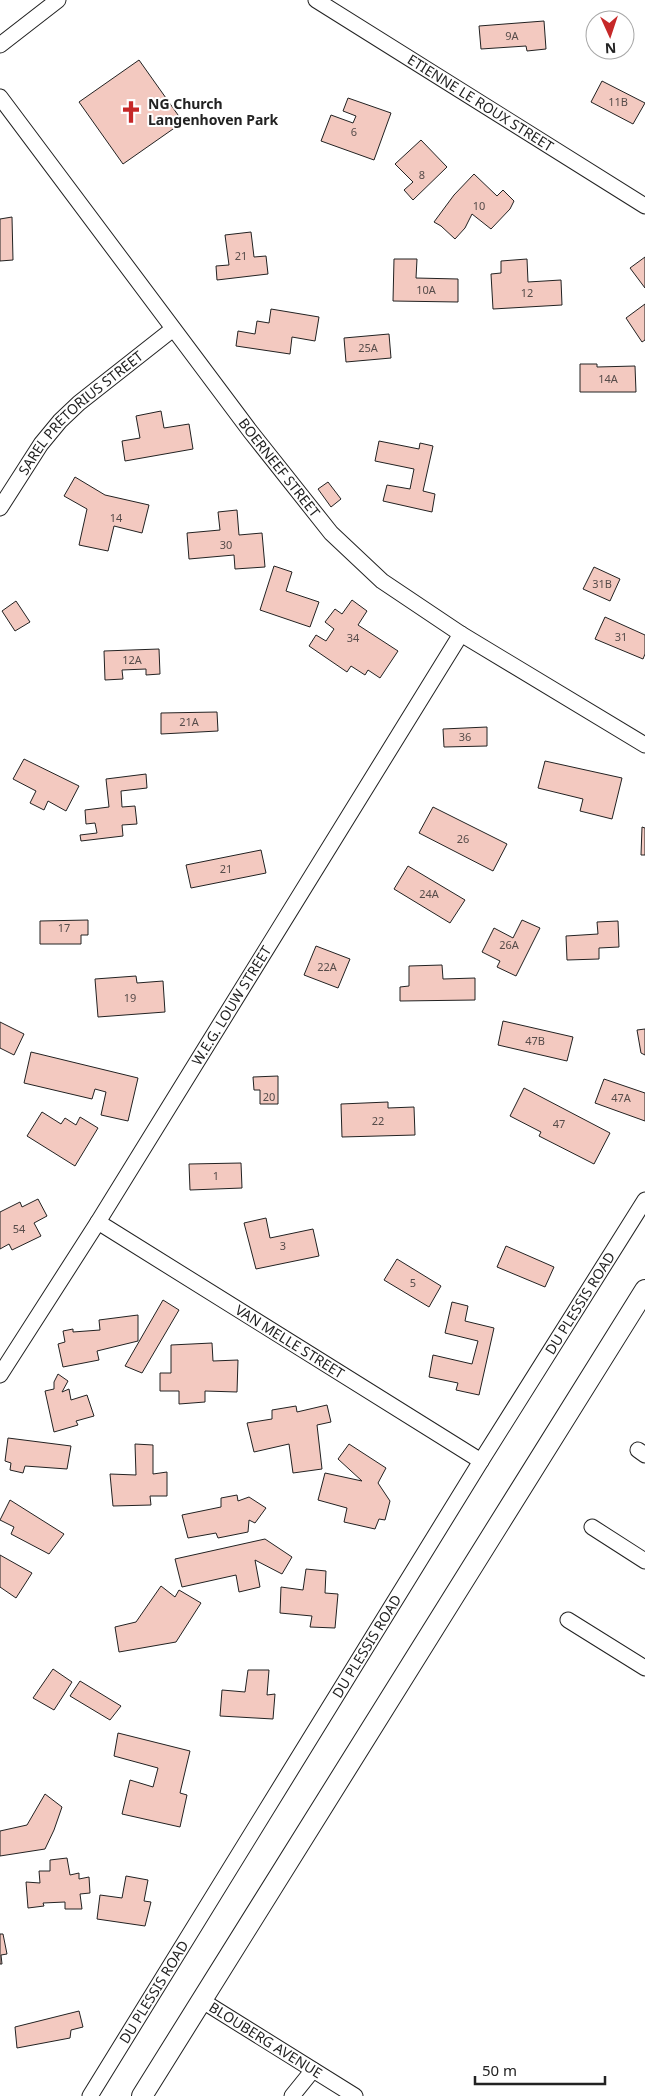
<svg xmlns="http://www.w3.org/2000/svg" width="645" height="2096" font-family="'Noto Sans',sans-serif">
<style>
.building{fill:#f3c9c0;stroke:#222}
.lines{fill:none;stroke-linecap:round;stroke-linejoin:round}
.minor-casing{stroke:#222;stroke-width:17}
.tertiary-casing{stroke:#222;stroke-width:22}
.minor{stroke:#fff;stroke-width:15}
.tertiary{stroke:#fff;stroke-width:20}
.labels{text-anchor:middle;stroke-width:4;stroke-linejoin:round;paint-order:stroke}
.number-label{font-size:11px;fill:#564c4a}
.street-label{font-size:14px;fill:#222;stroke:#fff}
.poi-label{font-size:14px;font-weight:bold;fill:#222;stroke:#fff;text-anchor:start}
</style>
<rect width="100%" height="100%" fill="#fff"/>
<path class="building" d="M544,21L546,49L527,51L526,46L481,49L479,26Z
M139,60L183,122L123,164L79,102Z
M602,81L645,103L633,124L591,102Z
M348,98L391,113L374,160L321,141L331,115L353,123L356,116L343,111Z
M421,140L447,167L413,200L404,190L413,182L395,164Z
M474,174L497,196L503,190L514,201L510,209L491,229L472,214L465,228L455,239L441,226L434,222L454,195Z
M12,217L13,260L0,261V219Z
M251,232L254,257L266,256L268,274L217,280L216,266L229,265L225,235Z
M645,257V288L630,268Z
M394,259H417L416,278L458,279V302L393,301Z
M527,259L528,282L561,280L562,305L493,309L491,274L501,273V261Z
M645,304V340L642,342L626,318Z
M271,309L319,317L315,341L292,337L290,354L236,346L238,331L255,334L257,321L269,323Z
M389,334L391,358L346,362L344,338Z
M580,364H597V367L635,366L636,392H580Z
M161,411L164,428L189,424L193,449L125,461L122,441L140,438L136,416Z
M379,441L419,449L420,443L433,446L423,491L435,494L432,512L383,501L387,485L410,489L414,469L375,461Z
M75,477L105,495L149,505L142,533L114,526L108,551L79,545L87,509L64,496Z
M328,482L341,499L331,507L318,489Z
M237,510L239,535L262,533L265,567L235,569L234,555L189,559L187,533L220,530L218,512Z
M274,566L292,572L286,591L319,602L310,627L260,610Z
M594,567L620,579L610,601L583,589Z
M352,600L367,611L358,625L398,651L380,678L368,670L365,675L351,666L347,672L309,646L316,635L326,641L334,629L325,622L335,609L342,614Z
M16,601L30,622L15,631L2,611Z
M605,617L645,635V654L643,659L595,639Z
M159,649L160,674L146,675V669L122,670L123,679L105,680L104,651Z
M217,712L218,731L161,734V713Z
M487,727V746L444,747L443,729Z
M24,759L79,786L66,811L48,801L44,810L30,803L36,791L13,779Z
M545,761L622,778L612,819L580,811L583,799L538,788Z
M146,774L147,788L121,791L122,807L135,806L137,824L122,825L123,836L81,841L80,835L97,833L95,823L86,824L85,810L109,807L106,779Z
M433,807L507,844L493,871L419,833Z
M642,827L645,828V855H641Z
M261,850L266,873L191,888L186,865Z
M408,866L465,900L450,923L394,889Z
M88,920V935H81V944H40V921Z
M522,920L540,928L516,976L497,967L500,961L482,952L494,928L513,938Z
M618,921L619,947L599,948V959L567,960L566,936L598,934L597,922Z
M316,946L350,959L338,988L304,975Z
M442,965L443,979L475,978V1000L400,1001V987L409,986V966Z
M136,976L137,983L163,981L165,1012L98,1017L95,979Z
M503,1021L573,1037L567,1061L498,1045Z
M0,1022L24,1034L14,1055L0,1048Z
M645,1029V1055L641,1053L637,1030Z
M31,1052L138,1078L128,1121L101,1115L106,1092L95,1089L92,1099L24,1083Z
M278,1076V1104H260V1090H254L253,1077Z
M604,1079L645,1093V1121L595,1103Z
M524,1088L610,1133L594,1164L539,1136L541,1132L510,1116Z
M388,1102V1108L414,1107L415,1135L342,1137L341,1104Z
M42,1112L61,1124L65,1118L76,1125L80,1117L98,1128L75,1166L27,1136Z
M241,1163L242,1188L190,1190L189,1164Z
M38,1199L47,1216L34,1223L41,1236L12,1250L9,1244L0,1249V1212L20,1202L22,1207Z
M266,1218L270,1238L313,1229L319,1256L256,1269L244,1223Z
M506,1246L554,1267L545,1287L497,1267Z
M397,1259L441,1286L429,1307L384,1280Z
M163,1300L179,1310L142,1373L125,1366Z
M452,1302L468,1306L465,1321L494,1328L479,1395L456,1390L458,1383L429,1377L433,1355L472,1364L478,1341L445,1333Z
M138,1315V1341L97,1351L99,1360L63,1367L58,1344L65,1342L63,1331L73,1329V1332L100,1330L99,1320Z
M212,1343L213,1361L238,1360L237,1392L205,1391V1402L179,1404V1391H160V1373H171V1345Z
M58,1374L68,1381L62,1392L69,1389L71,1400L87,1395L94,1416L76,1421L78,1425L54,1432L45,1391L54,1389V1382Z
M327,1405L331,1422L317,1425L322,1469L293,1473L289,1444L254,1452L247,1423L272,1419V1410L296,1406L297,1412Z
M8,1438L71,1446L67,1469L25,1466L23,1473L10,1470L11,1463L5,1461Z
M135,1444L153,1445V1474L167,1472V1496H150L151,1505L113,1506L110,1474L136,1475Z
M349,1444L386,1468L378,1483L390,1501L385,1520L379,1519L375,1529L344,1522L347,1508L318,1500L325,1473L362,1481L338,1459Z
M237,1495L238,1501L249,1497L266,1508L255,1523L249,1520L248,1532L218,1538L216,1533L188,1538L182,1515L221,1507V1498Z
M10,1500L64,1534L49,1554L11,1534L14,1527L0,1520Z
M265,1539L292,1557L282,1574L255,1560L260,1587L239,1592L236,1575L182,1587L175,1559Z
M0,1555L32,1573L16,1598L0,1587Z
M306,1569L326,1571L325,1593L338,1594L335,1628L310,1627L312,1616L280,1613L281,1587L303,1590Z
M161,1586L175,1597L179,1590L201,1603L176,1642L119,1652L115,1627L136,1622Z
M53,1669L72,1682L54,1710L33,1698Z
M248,1670H269L267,1695L275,1694L273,1719L220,1716L222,1690L245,1692Z
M80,1681L121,1706L110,1720L70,1696Z
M118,1733L190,1751L180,1793L187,1795L180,1827L122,1814L130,1780L153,1787L158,1768L114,1756Z
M45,1794L62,1807L54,1830L45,1849L0,1856V1831L27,1825Z
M67,1858L70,1875L79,1873V1879L89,1877L90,1893L80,1894L82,1909H65V1902L43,1903L44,1906L28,1908L26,1882L40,1883L39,1871H50V1860Z
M126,1876L148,1880L144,1901L151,1902L145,1926L97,1919L100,1895L122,1898Z
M0,1934H3L7,1954L1,1955L2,1964H0Z
M79,2011L83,2027L71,2030L70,2038L17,2048L15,2027Z"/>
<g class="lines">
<defs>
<g id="minor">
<path id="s1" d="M316,0L645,206"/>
<path d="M0,45L58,0"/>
<path id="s2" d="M0,97L250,431L331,533L382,581L461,634L645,745"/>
<path id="s3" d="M0,508L41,444L60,421L79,403L173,329"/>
<path id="s4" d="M98,1222L481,1461"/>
<path id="s5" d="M0,1375L98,1222L461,634"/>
<path d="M638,1450L645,1455"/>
<path d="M592,1527L645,1561"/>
<path d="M568,1620L645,1668"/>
<path id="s6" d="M201,2000L355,2096"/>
<path id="s7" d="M90,2096L481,1461L645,1200"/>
<path d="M292,2096L313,2070"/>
</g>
<path id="tertiary" d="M142,2096L645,1290"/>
</defs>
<use href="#minor" class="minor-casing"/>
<use href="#tertiary" class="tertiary-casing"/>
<use href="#minor" class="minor"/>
<use href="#tertiary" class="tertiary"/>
</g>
<defs>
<symbol id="church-bare" viewBox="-9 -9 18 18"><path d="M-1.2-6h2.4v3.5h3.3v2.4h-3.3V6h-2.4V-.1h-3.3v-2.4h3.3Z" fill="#c62828" stroke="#fff" stroke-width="2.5" paint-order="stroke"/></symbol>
</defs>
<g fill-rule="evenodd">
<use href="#church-bare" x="115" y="96" width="32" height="32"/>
</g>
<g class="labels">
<g class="number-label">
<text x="512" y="40">9A</text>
<text x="618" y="106">11B</text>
<text x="354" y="136">6</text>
<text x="422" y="179">8</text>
<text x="479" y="210">10</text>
<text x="241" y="260">21</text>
<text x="426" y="294">10A</text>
<text x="527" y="297">12</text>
<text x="368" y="352">25A</text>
<text x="608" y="383">14A</text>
<text x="116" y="522">14</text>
<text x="226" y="549">30</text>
<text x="602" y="588">31B</text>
<text x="621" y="641">31</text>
<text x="353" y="642">34</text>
<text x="132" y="664">12A</text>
<text x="189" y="726">21A</text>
<text x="465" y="741">36</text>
<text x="463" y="843">26</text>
<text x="226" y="873">21</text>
<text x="429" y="898">24A</text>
<text x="64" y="932">17</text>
<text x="509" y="949">26A</text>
<text x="327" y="971">22A</text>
<text x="130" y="1002">19</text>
<text x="535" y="1045">47B</text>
<text x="269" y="1101">20</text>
<text x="621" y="1102">47A</text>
<text x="378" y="1125">22</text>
<text x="559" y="1128">47</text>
<text x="216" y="1180">1</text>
<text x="19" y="1233">54</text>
<text x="283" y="1250">3</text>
<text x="413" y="1287">5</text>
</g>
<g class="street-label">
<text dy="5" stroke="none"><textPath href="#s1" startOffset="194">ETIENNE LE ROUX STREET</textPath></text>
<text dy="5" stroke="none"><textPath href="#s3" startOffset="126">SAREL PRETORIUS STREET</textPath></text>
<text dy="5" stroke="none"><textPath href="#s2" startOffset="464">BOERNEEF STREET</textPath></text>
<text dy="5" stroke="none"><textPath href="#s5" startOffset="436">W.E.G. LOUW STREET</textPath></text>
<text dy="5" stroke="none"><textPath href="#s7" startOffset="932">DU PLESSIS ROAD</textPath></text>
<text dy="5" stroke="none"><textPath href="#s4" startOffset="226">VAN MELLE STREET</textPath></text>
<text dy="5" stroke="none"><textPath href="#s7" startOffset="528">DU PLESSIS ROAD</textPath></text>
<text dy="5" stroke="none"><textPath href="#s7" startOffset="122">DU PLESSIS ROAD</textPath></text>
<text dy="5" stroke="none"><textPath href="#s6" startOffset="76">BLOUBERG AVENUE</textPath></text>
</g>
<g class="poi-label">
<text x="148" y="109">NG Church<tspan x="148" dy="16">Langenhoven Park</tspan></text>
</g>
</g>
<g transform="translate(610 35) rotate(177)"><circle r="24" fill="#ffffff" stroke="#a7a7a7"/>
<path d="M0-4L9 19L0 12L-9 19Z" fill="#c62828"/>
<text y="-8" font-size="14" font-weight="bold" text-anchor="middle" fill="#222222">N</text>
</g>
<path d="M475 2076v8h130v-8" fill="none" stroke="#222222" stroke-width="2.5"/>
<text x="482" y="2076" font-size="15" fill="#222222" stroke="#ffffff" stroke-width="4" paint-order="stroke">50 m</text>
</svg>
